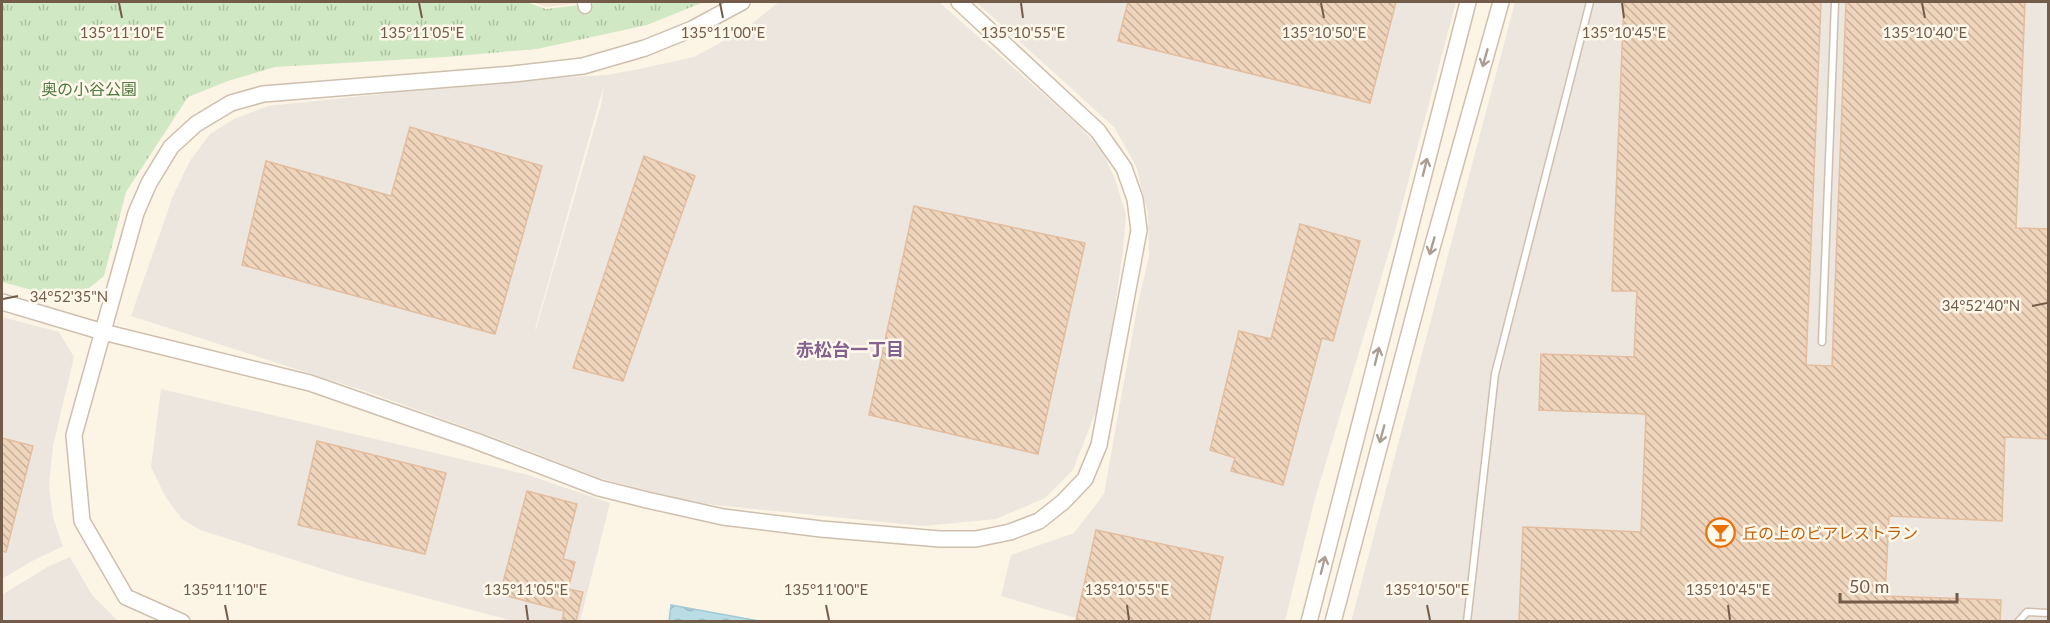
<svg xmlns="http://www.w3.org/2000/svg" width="2050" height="623" font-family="Lato,'Noto Sans JP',sans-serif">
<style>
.residential{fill:#f3e7d3}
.industrial{fill:#ece6df;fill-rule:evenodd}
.park{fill:url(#park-tufts)}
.water{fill:url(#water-waves);stroke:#a0cad6;stroke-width:1.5}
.building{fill:url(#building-back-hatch);stroke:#e3bd9e;stroke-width:1.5}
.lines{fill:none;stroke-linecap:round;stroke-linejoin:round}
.service-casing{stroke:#cfbfae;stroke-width:9}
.minor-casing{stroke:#cfbfae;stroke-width:15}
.tertiary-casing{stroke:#cfbfae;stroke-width:18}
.service{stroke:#fff;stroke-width:6}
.minor{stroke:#fff;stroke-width:12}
.tertiary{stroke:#fff;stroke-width:15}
.oneway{stroke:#ac9d93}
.ticks{fill:none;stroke:#745c4b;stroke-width:2}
.labels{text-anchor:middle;stroke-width:5;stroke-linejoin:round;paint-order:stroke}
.park-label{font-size:16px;fill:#4f7942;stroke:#fff8eb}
.food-label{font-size:16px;fill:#c56008;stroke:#fff8eb;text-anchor:start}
.neighbourhood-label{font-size:18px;font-weight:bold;fill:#846290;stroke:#fff8eb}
.ticks-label{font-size:15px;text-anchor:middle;fill:#745c4b;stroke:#fff8eb;stroke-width:5;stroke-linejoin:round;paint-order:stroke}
</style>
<defs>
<pattern id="park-tufts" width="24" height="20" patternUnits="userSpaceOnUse" patternTransform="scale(1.5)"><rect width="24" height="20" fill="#d0e9c4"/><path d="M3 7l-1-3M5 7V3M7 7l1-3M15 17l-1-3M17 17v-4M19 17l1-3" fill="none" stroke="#adc0a1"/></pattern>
<pattern id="water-waves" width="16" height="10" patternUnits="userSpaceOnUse" patternTransform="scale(1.5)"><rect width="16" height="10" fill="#badce5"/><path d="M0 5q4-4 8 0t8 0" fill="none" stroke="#9cb6bc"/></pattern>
<pattern id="building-back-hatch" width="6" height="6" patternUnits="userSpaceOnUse" patternTransform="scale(1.5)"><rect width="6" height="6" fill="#f0d5bd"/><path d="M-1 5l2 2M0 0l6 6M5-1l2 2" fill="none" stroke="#c7b09c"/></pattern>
</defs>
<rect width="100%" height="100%" fill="#fcf4e5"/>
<path class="residential" d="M533,2H589L546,7Z"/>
<path class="industrial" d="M779,2H939L1077,124L1102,151L1115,179L1126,215L1123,249L1112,330L1096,411L1073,470L1045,498L996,519L923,526L695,503L599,478L504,441L368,392L131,316L173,196L190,161L210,134L234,119L268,106L505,81L607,75L639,69L694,57L744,30ZM604,85L601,105L536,329H535Z
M976,2H1456L1394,235L1314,502L1285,621H1086L1001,596L1011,555L1074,533L1104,494L1138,303L1149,257L1148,214L1136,166L1114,127Z
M1515,2H2048V621L1351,622Z
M2,317L59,332L74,357L53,446L49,486L53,518L63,546L30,562L2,579Z
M161,389L525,474L610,503L580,621H513L351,578L200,530L182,519L165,496L151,467Z
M70,557L92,595L118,621H2V595L49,566Z"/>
<path class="park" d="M2,2H526L546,9L603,2H704L647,25L537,49L446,57L275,67L228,81L188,97L126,192L104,276L73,301L2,282Z"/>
<path class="water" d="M671,605L759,621H669Z"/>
<path class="building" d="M1128,2H1396L1370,103L1118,41Z
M1624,2H1821L1806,365L1832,366L1846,2H2025L2016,228L2049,229V439L2005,437L2002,521L1889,516L1885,596L2001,600L2000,621H1519L1523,527L1641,532L1646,414L1539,410L1541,354L1634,357L1637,291H1612Z
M410,127L542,166L495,334L242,265L266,161L391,196Z
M644,156L695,176L623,381L573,368Z
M914,206L1085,243L1038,454L869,415Z
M1300,224L1360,241L1333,341L1322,338L1283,485L1231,471L1235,458L1210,450L1239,331L1271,339Z
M2,438L33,446L6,552L2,551Z
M317,441L446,473L425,554L298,525Z
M527,491L577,504L563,559L575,562L568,589L583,592L576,621H562L564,611L500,594Z
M1096,530L1223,557L1209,621H1076Z"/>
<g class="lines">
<defs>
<path id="service" d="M1822,342L1835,2
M1467,622L1495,374L1590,2
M2018,622L2027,612L2048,613"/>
<path id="minor" d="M584,2L585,7"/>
<path id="tertiary" d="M2,302L103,332L310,383L476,441L599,488L647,500L723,517L821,529L940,539H976L1010,532L1039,521L1063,502L1085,479L1099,445L1139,230L1135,199L1124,168L1098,131L959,2
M182,622L126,597L82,521L74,435L136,213L149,183L171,147L196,124L231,103L263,94L513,74L583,66L645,48L692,29L742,2
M1309,622L1468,2
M1333,622L1428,262L1501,2"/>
</defs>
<use href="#service" class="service-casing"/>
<use href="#minor" class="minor-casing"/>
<use href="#tertiary" class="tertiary-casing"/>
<use href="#service" class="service"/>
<use href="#minor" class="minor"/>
<use href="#tertiary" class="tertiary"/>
</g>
<defs><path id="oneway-shaft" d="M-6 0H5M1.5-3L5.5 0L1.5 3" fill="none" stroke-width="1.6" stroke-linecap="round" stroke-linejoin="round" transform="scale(1.5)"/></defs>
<g class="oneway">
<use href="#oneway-shaft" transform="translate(1485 58) rotate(106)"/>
<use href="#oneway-shaft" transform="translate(1425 167) rotate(-76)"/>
<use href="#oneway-shaft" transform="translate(1432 246) rotate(106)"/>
<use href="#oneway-shaft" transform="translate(1377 356) rotate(-76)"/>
<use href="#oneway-shaft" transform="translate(1382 434) rotate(105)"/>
<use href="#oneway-shaft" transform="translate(1323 565) rotate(-76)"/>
</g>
<path class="ticks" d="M119,3L122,18M419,3L422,18M720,3L723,18M1021,3L1023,18M1321,3L1324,18M1622,3L1624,18M1922,3L1925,18M3,299L18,296M2032,306L2047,303M225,605L228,620M526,605L528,620M826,605L829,620M1127,605L1129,620M1427,605L1430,620M1728,605L1730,620"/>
<defs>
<symbol id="bar-ring" viewBox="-11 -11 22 22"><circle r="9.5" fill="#fff8eb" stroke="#e8710a" stroke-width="1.5"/><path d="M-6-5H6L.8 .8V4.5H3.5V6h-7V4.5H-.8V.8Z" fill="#e8710a"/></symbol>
</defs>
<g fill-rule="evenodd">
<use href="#bar-ring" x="1704" y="516" width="33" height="33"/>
</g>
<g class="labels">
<g class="park-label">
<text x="89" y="95">奥の小谷公園</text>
</g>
<g class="food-label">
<text x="1742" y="539">丘の上のビアレストラン</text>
</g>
<g class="neighbourhood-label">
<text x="850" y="356">赤松台一丁目</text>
</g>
</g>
<g class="ticks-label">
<text x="122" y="38">135°11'10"E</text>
<text x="422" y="38">135°11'05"E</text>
<text x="723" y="38">135°11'00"E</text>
<text x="1023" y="38">135°10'55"E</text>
<text x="1324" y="38">135°10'50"E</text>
<text x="1624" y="38">135°10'45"E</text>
<text x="1925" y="38">135°10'40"E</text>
<text x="69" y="302">34°52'35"N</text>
<text x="1981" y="311">34°52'40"N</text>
<text x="225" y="595">135°11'10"E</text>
<text x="526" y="595">135°11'05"E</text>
<text x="826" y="595">135°11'00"E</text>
<text x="1127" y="595">135°10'55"E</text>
<text x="1427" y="595">135°10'50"E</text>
<text x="1728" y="595">135°10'45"E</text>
</g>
<rect width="2050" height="623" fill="none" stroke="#745c4b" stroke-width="6"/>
<path d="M1840 593v9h117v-9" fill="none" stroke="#745c4b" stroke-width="3"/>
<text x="1849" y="593" font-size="18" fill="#745c4b" stroke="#fff8eb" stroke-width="4.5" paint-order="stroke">50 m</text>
</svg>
